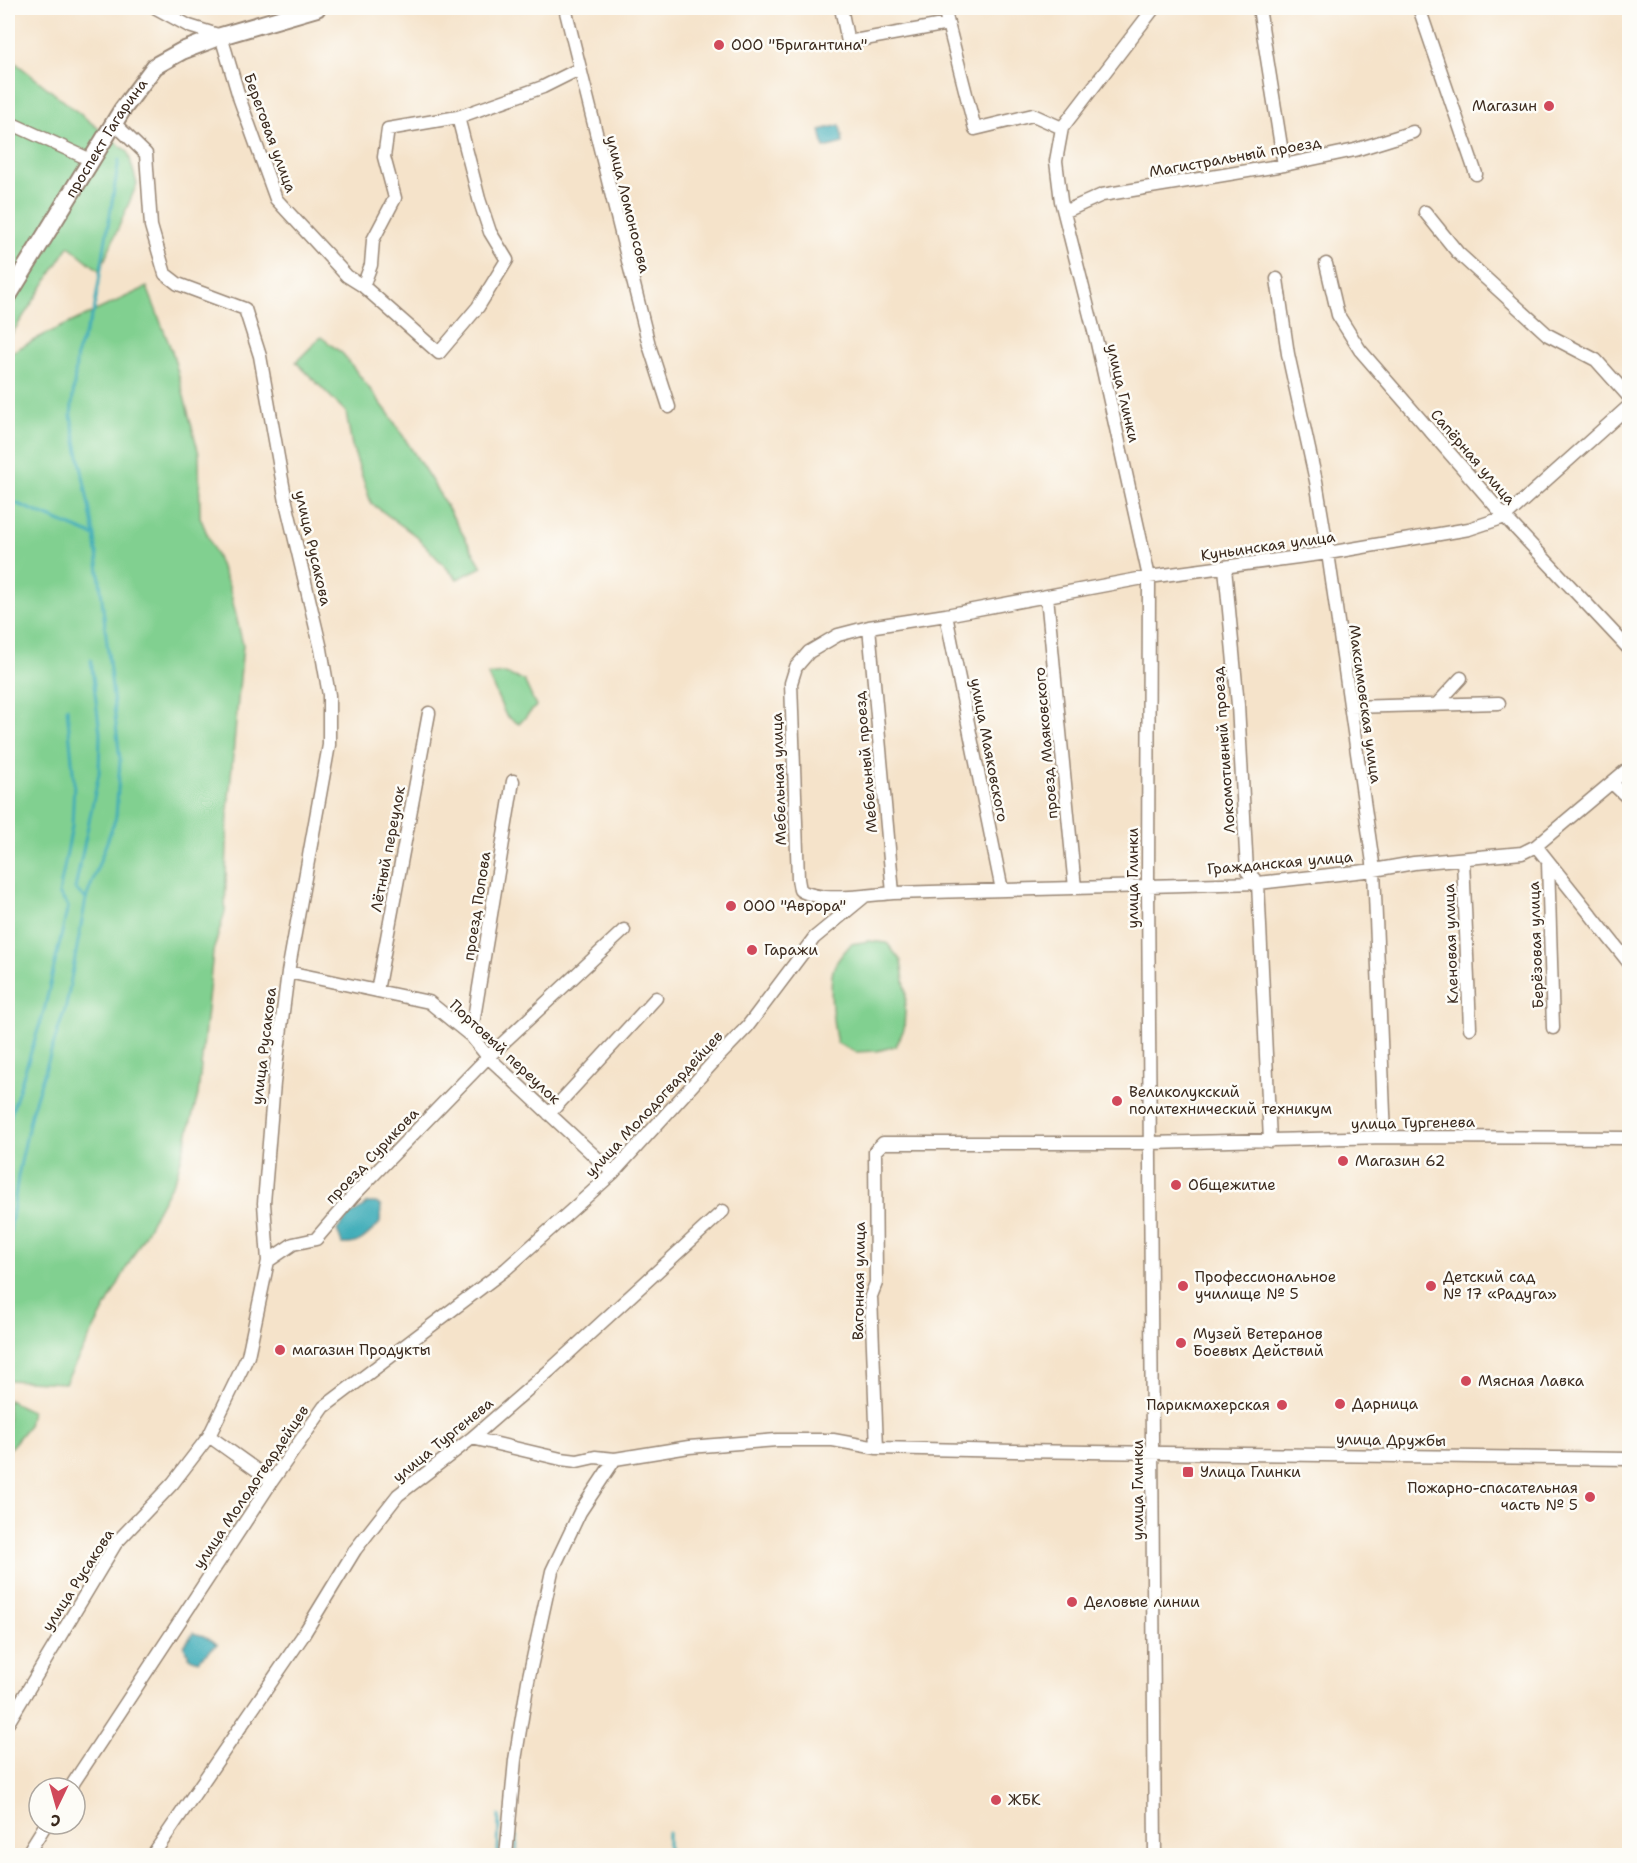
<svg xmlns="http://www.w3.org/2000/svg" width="1637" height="1863" font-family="'Shantell Sans',sans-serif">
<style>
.green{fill:#81d090;stroke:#5e7d57;stroke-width:1.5}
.water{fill:#3cacb8;stroke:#3c6b6b;stroke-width:1.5}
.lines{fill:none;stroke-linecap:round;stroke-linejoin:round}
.stream{stroke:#3cacb8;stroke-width:3}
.minor-casing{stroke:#988674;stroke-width:15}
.major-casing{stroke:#988674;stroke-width:20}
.minor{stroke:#fff;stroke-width:12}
.major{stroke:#fff;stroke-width:16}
.poi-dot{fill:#d1495b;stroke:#fdfcf7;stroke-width:2}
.labels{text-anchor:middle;stroke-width:5;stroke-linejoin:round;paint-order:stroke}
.poi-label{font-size:15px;fill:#3b2a1e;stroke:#fdfcf7;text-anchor:start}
.street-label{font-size:15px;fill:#3b2a1e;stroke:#fdfcf7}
</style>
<rect width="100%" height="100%" fill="#fdfcf7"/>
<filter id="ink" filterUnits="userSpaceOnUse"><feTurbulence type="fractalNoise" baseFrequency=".0167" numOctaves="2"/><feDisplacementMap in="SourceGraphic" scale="12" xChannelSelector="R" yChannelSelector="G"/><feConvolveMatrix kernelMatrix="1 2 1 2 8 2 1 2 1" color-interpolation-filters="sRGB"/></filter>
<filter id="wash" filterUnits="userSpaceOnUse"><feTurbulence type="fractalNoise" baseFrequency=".008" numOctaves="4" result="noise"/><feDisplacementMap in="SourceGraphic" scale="24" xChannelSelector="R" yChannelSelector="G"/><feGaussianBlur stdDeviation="1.35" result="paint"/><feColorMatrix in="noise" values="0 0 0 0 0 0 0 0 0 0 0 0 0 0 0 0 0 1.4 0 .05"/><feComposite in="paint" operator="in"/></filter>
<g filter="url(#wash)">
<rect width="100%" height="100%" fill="#f5e3ca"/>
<path class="green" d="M12,60L128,152L137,184L100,271L69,246L8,340V66Z
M147,287L173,354L199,454L200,517L229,586L243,645L228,809L225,912L213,952L198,1095L177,1174L65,1383L8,1380V354L44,335Z
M321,337L343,354L389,414L433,483L482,567L457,579L416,536L371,503L352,446L346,412L296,362Z
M502,673L524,680L536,706L519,724L506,716L488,675Z
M869,941L887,943L901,961L906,993L904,1029L896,1046L877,1051L855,1052L837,1043C833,1026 828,983 834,967C838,958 845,951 851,944Z
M8,1400L31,1411L28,1426L8,1451Z"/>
<path class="water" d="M840,125L843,143L824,148L820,130Z
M367,1203H376L381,1206L380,1223C368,1235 359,1246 342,1244L337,1230L351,1214L361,1209Z
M193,1633L204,1636L217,1644L198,1661L190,1658L184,1646Z"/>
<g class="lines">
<path class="stream" d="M8,500L95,536
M86,899L75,889L99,773L100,733L91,660
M8,1124L44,1011L68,906L59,894L72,826L74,782L67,708
M8,1245L18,1176L32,1110L66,1006L86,899L116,817L120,760L95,536L71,416L77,353L94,311L119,160
M498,1856L499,1816
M516,1856L517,1837
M668,1856V1833"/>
</g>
</g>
<g filter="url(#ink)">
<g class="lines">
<defs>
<path id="minor" d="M156,8L189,26L221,36L240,100L276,199L347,276L363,286L439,353L478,307L507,260L490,232L479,199L458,117
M565,8L649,345L669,407
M841,8L848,42L948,24
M944,8L975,129L1033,115L1062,128
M1154,8L1062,128L1056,161L1061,201L1097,343L1149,577L1148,885L1155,1856
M1259,8L1284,165
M1419,8L1476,174
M8,122L91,160
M1064,212L1102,195L1284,165L1355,150L1413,132
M1425,212L1458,253L1548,335L1596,360L1630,398
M1326,264L1338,315L1360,350L1505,517L1630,650
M1277,279L1288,354L1316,481L1328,553L1374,870L1385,1137
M363,286L371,265L373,240L395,198L384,157L388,129L458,117L543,87L579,69
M1630,405L1505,517L1469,529L1328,553L1149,577L946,615L869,627L838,635L809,652L796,667L791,683L798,879L800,890C821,903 868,895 893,893L1258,883L1374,870L1414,863L1522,853L1536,846L1630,767
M1225,568L1238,705L1247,871L1258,883L1270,1141
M1047,596L1075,888
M946,615L1002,890
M869,627L893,893
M1438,703L1461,678
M1350,707L1499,703
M1612,783L1630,800
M1536,846L1630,964
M1463,859L1470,1028
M1548,862L1553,1028
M288,972L429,1002L471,1036L488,1057L613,1173
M377,991L429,713
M471,1036L513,781
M549,1114L656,998
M268,1261L293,1244L316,1239L353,1196L488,1057L624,930
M209,1436L272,1481
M472,1438L561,1459L577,1461L595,1457L615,1459
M877,1448L871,1296L876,1283L875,1151L883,1143H1151L1385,1137L1630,1138
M8,1723L116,1543L173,1483L209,1436L248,1356L268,1261L264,1203L274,1083L288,972L329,745V695L321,649L286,502L260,356L245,309L178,284L165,274L151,226L146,154L114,123
M70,1788L272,1481L324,1407L506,1269L613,1173L718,1057L747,1027L814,938L865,896
M26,1856L46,1824
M152,1856L302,1637L355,1550L398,1495L472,1438L549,1371L723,1211
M506,1856L515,1760L528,1681L552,1571L580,1512L615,1459L689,1447L777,1440H833L877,1448L1014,1451L1630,1459"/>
<g id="major">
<path id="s1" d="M8,296L122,110L155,66L182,51L221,36L317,8"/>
</g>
</defs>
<use href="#minor" class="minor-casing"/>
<use href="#major" class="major-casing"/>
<use href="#minor" class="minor"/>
<use href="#major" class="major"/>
</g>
</g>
<g class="poi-dot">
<circle cx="719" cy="45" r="6"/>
<circle cx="1549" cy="106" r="6"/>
<circle cx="731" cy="906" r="6"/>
<circle cx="752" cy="950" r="6"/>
<circle cx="1117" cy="1101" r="6"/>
<circle cx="1343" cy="1161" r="6"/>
<circle cx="1176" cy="1185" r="6"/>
<circle cx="1183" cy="1286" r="6"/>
<circle cx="1431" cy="1286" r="6"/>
<circle cx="1181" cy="1343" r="6"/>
<circle cx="280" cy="1350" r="6"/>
<circle cx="1466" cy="1381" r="6"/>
<circle cx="1340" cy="1404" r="6"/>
<circle cx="1282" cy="1405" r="6"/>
<rect x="1182" y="1466" width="12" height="12" rx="3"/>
<circle cx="1590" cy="1497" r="6"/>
<circle cx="1072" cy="1602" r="6"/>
<circle cx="996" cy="1800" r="6"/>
</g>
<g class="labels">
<g class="poi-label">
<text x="731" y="50">ООО "Бригантина"</text>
<text x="1537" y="111" text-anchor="end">Магазин</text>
<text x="743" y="911">ООО "Аврора"</text>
<text x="764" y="955">Гаражи</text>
<text x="1129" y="1097">Великолукский<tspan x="1129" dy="17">политехнический техникум</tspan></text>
<text x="1355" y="1166">Магазин 62</text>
<text x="1188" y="1190">Общежитие</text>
<text x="1195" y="1282">Профессиональное<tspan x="1195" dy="17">училище № 5</tspan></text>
<text x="1443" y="1282">Детский сад<tspan x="1443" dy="17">№ 17 «Радуга»</tspan></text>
<text x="1193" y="1339">Музей Ветеранов<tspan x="1193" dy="17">Боевых Действий</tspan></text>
<text x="292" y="1355">магазин Продукты</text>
<text x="1478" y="1386">Мясная Лавка</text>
<text x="1352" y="1409">Дарница</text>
<text x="1270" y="1410" text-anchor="end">Парикмахерская</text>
<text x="1200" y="1477">Улица Глинки</text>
<text x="1578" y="1493" text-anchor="end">Пожарно-спасательная<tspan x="1578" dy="17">часть № 5</tspan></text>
<text x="1084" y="1607">Деловые линии</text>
<text x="1008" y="1805">ЖБК</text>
</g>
<g class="street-label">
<text transform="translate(270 133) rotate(70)" y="5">Береговая улица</text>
<text dy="5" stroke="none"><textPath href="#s1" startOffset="186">проспект Гагарина</textPath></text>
<text transform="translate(1235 157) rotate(-10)" y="5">Магистральный проезд</text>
<text transform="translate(628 204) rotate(76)" y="5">улица Ломоносова</text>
<text transform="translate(1123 393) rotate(77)" y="5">улица Глинки</text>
<text transform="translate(1473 457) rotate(49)" y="5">Сапёрная улица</text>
<text transform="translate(1268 546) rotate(-8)" y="5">Куньинская улица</text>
<text transform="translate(313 548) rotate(77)" y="5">улица Русакова</text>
<text transform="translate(1365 704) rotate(82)" y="5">Максимовская улица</text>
<text transform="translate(1046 743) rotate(-95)" y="5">проезд Маяковского</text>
<text transform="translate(989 750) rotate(79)" y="5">улица Маяковского</text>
<text transform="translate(1224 750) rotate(-94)" y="5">Локомотивный проезд</text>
<text transform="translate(866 762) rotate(-95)" y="5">Мебельный проезд</text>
<text transform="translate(779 779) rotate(-92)" y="5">Мебельная улица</text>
<text transform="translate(388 849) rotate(-79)" y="5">Лётный переулок</text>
<text transform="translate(1280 863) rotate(-5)" y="5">Гражданская улица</text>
<text transform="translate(1133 878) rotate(-90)" y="5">улица Глинки</text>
<text transform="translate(477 906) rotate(-81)" y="5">проезд Попова</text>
<text transform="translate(1451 944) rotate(-92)" y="5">Кленовая улица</text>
<text transform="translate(1536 945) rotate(-92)" y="5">Берёзовая улица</text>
<text transform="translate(264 1046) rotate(-83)" y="5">улица Русакова</text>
<text transform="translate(505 1052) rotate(43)" y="5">Портовый переулок</text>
<text transform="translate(654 1104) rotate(-47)" y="5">улица Молодогвардейцев</text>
<text transform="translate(1413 1123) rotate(-1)" y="5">улица Тургенева</text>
<text transform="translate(372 1156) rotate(-46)" y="5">проезд Сурикова</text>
<text transform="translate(859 1281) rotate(-89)" y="5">Вагонная улица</text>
<text transform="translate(443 1440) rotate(-39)" y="5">улица Тургенева</text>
<text transform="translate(1391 1440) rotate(1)" y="5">улица Дружбы</text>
<text transform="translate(251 1487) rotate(-56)" y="5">улица Молодогвардейцев</text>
<text transform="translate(1138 1490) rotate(-90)" y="5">улица Глинки</text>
<text transform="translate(78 1580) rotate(-57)" y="5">улица Русакова</text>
</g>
</g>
<rect width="1637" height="1863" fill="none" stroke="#fdfcf7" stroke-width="30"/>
<g transform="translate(57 1806) rotate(185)"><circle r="28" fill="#fdfcf7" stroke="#afa8a0" stroke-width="1.5"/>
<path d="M0-4.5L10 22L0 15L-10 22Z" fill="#d1495b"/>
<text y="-9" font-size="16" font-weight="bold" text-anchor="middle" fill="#3b2a1e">С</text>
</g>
</svg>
